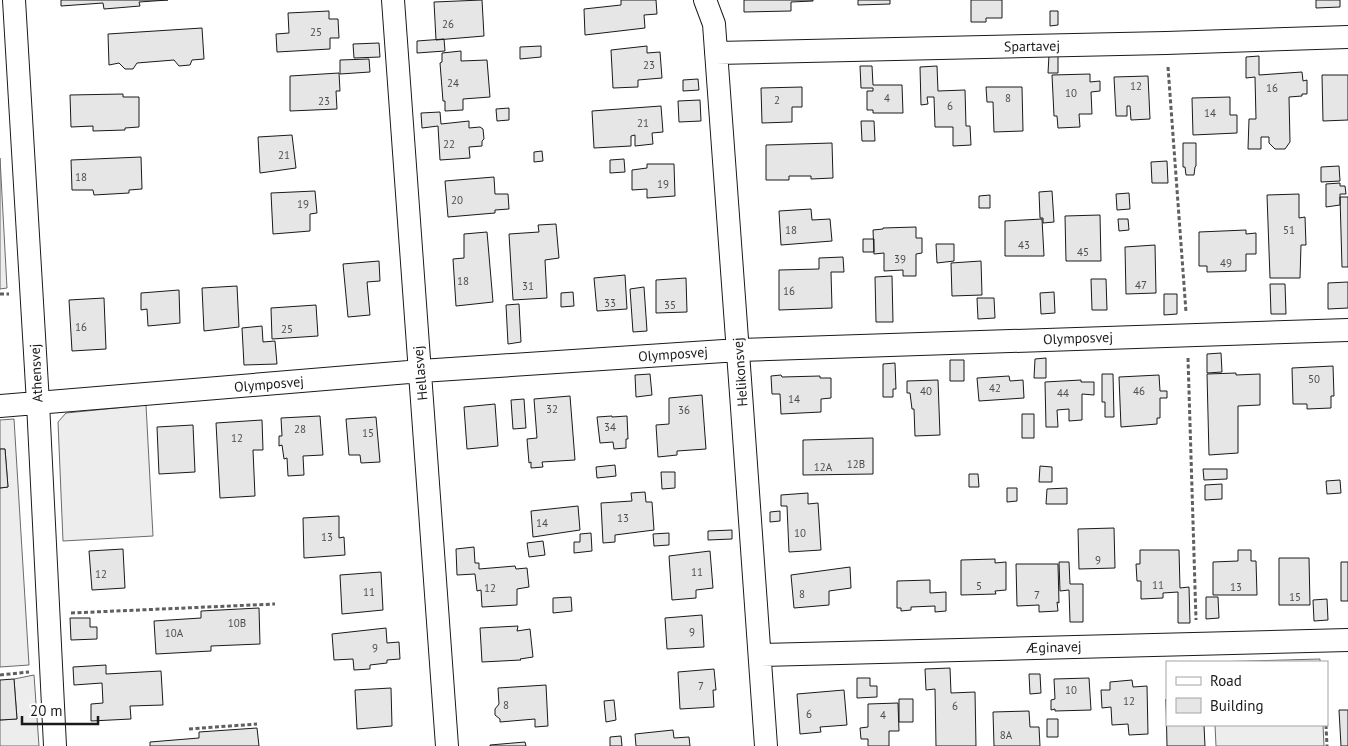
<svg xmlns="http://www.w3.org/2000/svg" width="1348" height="746" font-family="'PT Sans',sans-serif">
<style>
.built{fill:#ededed;stroke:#6a6a6a}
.building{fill:#e6e6e6;stroke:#1a1a1a}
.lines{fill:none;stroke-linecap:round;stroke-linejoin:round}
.street-casing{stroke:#1a1a1a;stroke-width:24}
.path{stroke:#5f5f5f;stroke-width:3;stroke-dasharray:4 2.5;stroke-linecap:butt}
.street{stroke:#fff;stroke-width:22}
.labels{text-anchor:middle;stroke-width:4;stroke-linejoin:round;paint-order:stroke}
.number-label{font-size:11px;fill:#4d4d4d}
.street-label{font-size:14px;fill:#1a1a1a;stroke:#fff}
</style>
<rect width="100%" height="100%" fill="#fff"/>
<path class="built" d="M0,158L7,288L0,289Z
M146,405L153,536L63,541L58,422L66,413Z
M14,419L29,665L0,667V488L8,487L5,449H0V420Z
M1320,659V662H1212Z
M34,675L39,746H0V720L17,719L14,679Z
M1215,725H1323L1324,746H1216Z"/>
<path class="building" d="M61,0H168L139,2L140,6L104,9L103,3L61,6Z
M482,0L484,36L436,40L434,2Z
M621,0H656L657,14L644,15L645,28L585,35L584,9L621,5Z
M744,0H813V1L791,2V11L744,12Z
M858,0H890V4L858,5Z
M971,0H1002V18H986V22H971Z
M1316,0H1340V7L1316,8Z
M329,11V19H338L339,38H330V49L277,52L276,34L289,33L288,13Z
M1050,11H1058V25L1050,26Z
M202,28L204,59L192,60L190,65L179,66L174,60L137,63L133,69H125L119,63L109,65L108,34Z
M444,39L445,51L417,53V41Z
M379,43L380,57L354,58L353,44Z
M541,46V57L520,59V47Z
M647,46V53L660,52L662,78L638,80V87L613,88L611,50Z
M461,51V61L487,60L490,97L463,99V110L445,111V101H443L440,63L442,62V53Z
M1058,54V73H1048L1049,55Z
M1259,56V75L1302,72L1303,81L1307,80V94H1302V96L1289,97L1290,142L1285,149H1275L1269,143V137H1261V149H1248L1249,119H1256L1255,77L1246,78V57Z
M369,59L370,72L340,74V60Z
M860,66H872L873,85H902L903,113H873V110H867V91H873V88H861Z
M937,66L938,91L965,90L966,126H970L971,145L953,146V127H935L934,97H927L928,104L921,105L920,67Z
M339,73L340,91H336L337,109L290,111V76Z
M1090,74V82L1100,81V91L1091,92L1092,114H1079L1080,127L1058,128L1057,116H1054L1052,75Z
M1322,75H1348V120L1323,121Z
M1148,76L1150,119L1131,120L1130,106H1127V116H1116L1114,77Z
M698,79L699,90L683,91V80Z
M802,87V107H792V122L762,123L761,88Z
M986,87H1022L1023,131L994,132L993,102H987Z
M123,94V97H139V127L125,128V130L93,131V126L71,127L70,95Z
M1230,97V115H1237V133L1193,135L1192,98Z
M700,100L701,121L679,122L678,101Z
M661,106L663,132L652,133L653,144L635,146V135L631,136V146L594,148L592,111Z
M509,108V120L497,121L496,109Z
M440,112L441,124L469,121V128L480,127L483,129L484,139L482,141V146L469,147L470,158L440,160L438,126L422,128L421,113Z
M861,121H874L875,141H862Z
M292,135L296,168L260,173L258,137Z
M832,143L833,178L811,179V176H789V180H766V145Z
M1183,143H1196V166L1195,167L1194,175H1186L1185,167H1183Z
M542,151L543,161L534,162V152Z
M141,157L142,189L129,190V193L94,195L93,190H72L71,160Z
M624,159L625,172L610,173V160Z
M1167,161L1168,183H1152L1151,162Z
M647,164H674L675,196L647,198V189L632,190V170L647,168Z
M1339,166L1340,181L1321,182V167Z
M494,177L495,194H508L509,209L495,210V213L448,217L445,181Z
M1340,183V186H1345L1346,194H1340V205L1326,207V184Z
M315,191L317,213L310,214V231L273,234L271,193Z
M1052,191L1054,222L1043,223V218H1040L1039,192Z
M1129,193L1130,209L1117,210L1116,194Z
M1299,194V218L1305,217L1306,245H1301L1300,278H1270L1267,195Z
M990,195V208H979V196Z
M1340,197H1348V267H1342Z
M811,209L812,220L830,219L832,241L781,245L779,211Z
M1100,215L1101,261H1066L1065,216Z
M1042,219L1044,256H1005V221Z
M1118,219H1128L1129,230L1119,231Z
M556,224L559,258L545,260L547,298L513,300L509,234L539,232L538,225Z
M916,227V238H922V253L916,254V276H903V270L884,271V253L874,254L873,230L883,229V228Z
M1246,230V234L1256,233V254H1246V271L1207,272V266H1199V232Z
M487,232L493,302L456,306L453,259L464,258V234Z
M863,239H874V252H863Z
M936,244H954V261L937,263Z
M1155,245L1156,293L1126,294L1125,247Z
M843,257L844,272H831L832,308L779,310V270L819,269V258Z
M379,261L380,281L367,282L370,315L348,317L343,264Z
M981,261L982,295L952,296L951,263Z
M625,275L627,309L597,311L594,278Z
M892,276L893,322H876L875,277Z
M686,278L687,312L656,313V280Z
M1091,279H1106L1107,310H1092Z
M1348,282V308L1328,309V283Z
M1270,284H1285L1286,314H1271Z
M237,286L239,327L204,331L202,288Z
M644,287L647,331L633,332L630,289Z
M179,290L180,323L148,326L147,309L141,310V293Z
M573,292L574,306L561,307V293Z
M1054,292L1055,313L1041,314L1040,293Z
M1164,294H1177V314L1164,315Z
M104,298L106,349L72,351L69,300Z
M977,298H994L995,318L978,319Z
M519,304L521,342L508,344L506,305Z
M316,305L318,336L272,339L271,308Z
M262,326L263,342L275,341L277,364L244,365L242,328Z
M1221,353L1222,372L1207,373V354Z
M1046,358V378H1034L1035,359Z
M950,360H964V381H950Z
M895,363L896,389H893V397H883V364Z
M1333,366L1334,396H1331V408L1307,409V404H1293L1292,368Z
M1236,373V375L1260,374V405L1238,406V453L1209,455L1207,374Z
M650,374L652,395L636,397L635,375Z
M1102,374H1113L1114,417H1105V402H1102Z
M781,375L782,377L820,376V378H831V398L821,399V412L781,414L780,394H772L771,376Z
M1159,375L1160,391H1167V398H1160V418H1157V424L1121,427L1119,377Z
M1009,376L1010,381L1023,380L1024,398L979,401L977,378Z
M938,380L940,435L915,436L914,409H912L910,393H907V381Z
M1081,380V382H1094V395L1082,394V420L1069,421V409L1057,410L1058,427H1046L1045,382Z
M702,395L706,449L677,451V455L658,457L656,425L669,424V398Z
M570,396L575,460L542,462L543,467L531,468V462L529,463L527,439L537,438L534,399Z
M524,399L526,428L513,429L511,400Z
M495,404L498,446L467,449L464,407Z
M1022,414H1034V438H1022Z
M320,416L323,455L303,456L304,475L288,476L287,458L284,459L282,445L279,446V436H282L281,418Z
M612,416V417L627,416L628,439H626V448L614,449L613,442L600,443L597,417Z
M376,417L380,462L361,463L360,455H349L346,419Z
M262,420L263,450H253L255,496L220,498L216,423Z
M193,425L195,472L159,474L157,427Z
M873,438V474L803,475V440Z
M0,449H5L8,487L0,488Z
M615,465L616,476L597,478L596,467Z
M1040,466L1052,467V482H1039Z
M1203,469H1227V479L1204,480Z
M661,472H675V488L662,489Z
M969,474H978L979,487H969Z
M1340,480L1341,493L1327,494L1326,481Z
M1222,484V499L1205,500V485Z
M1007,488H1017V501L1007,502Z
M1067,488V504H1046L1047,489Z
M645,492L646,502H652L654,530L615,535V542L603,543L601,503L632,501L631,493Z
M808,493V504L818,503L821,550L789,552L787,506H781V495Z
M578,506L580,530L533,537L531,511Z
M780,511V521L770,522V512Z
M339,516V538L344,537L345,555L304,558L303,518Z
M1114,528L1115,568L1079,569L1078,529Z
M732,530V539L708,540V531Z
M591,533L592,551L574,553V542H580V534Z
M669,533V545L654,546L653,534Z
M543,541L545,555L529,557L527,543Z
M474,547L475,563H479V569L515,566L516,569L527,568L529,587L517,589V605L482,607L481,590L477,591L475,574L457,575L456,549Z
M123,549L125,588L92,590L89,551Z
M1140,550H1179L1180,588L1189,587L1190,623H1178V592L1163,593V598L1141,599V581H1137L1136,564H1140Z
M1238,550H1251V561H1256L1257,595H1213V562L1238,561Z
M710,551L713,588L696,590V598L672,600L669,556Z
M1279,558H1309L1310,605H1279Z
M995,559V563L1006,562V590L995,591L996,594L961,595V560Z
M1059,562H1069L1070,584H1083V622H1070L1069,590L1060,591Z
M1341,562H1348V601H1341Z
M1016,564H1058L1059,603L1057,602L1058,611L1039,612V605L1017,606Z
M850,567L851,588L829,591V605L794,608L791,575Z
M381,572L383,610L342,614L340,575Z
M930,580V593L946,592V611L935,612V606L911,607V610L901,611V608H897V581Z
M571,597L572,611L553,613V598Z
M1206,597H1218L1219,618L1206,619Z
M1327,599L1328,620L1314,621L1313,600Z
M259,608L260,644L211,646V651L156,654L154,621L201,618V611Z
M702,615L704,647L667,649L665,618Z
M70,618H90V627H97V639L71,640Z
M518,626L517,631L530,629L533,657L520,659L521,660L482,662L480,628Z
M386,628L387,643L399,642L400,659L387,660V663L370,665V669L354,670L353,659L334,660L332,634Z
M106,665V674L161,671L163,705L130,706L131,719L91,721V704L103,703L102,683L74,685L73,667Z
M950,668L951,693L975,692L976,746H936L935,689L926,690L925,669Z
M714,669L716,690H713L714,707L680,709L678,672Z
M1029,674H1040L1041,693L1030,694Z
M857,678H870V686H877V697L857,698Z
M1089,678L1091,710L1055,711V709L1051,710V700L1055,699L1054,679Z
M14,679L17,719L0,720V680Z
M1132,680L1133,687L1147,686L1148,734L1129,735L1128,724L1112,725L1111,707L1102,708L1101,690H1110V682Z
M546,685L548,726L535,727V719L500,722V719L495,715V709L499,704L498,688Z
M391,688L392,726L357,729L355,690Z
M844,690L847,725L820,727L821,732L800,734L797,694Z
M899,699H913V722H899Z
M1166,699L1167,725H1204L1205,746H1167Z
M614,700L616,720L606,722L604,701Z
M898,703L899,731H889V746H868V739H861L860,728L868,727V704Z
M1339,710H1348V746H1341Z
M1029,711L1030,727H1039L1040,746H994L993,712Z
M1047,719H1058V737H1047Z
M257,728L259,746H150V742L199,738V732Z
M673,730L674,738L689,737L690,746H636L635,734Z
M621,736L622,746H610V737Z
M525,742L526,746H490V745Z"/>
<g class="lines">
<defs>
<path id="street" d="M14,0L38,403L55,746
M393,0L447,746
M705,0L714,24C732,265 749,505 766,746
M716,53L1166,43L1348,37
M0,406L421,371L739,350L1348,330
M760,655L1348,640"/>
</defs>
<use href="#street" class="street-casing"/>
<path class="path" d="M1168,67L1186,312
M0,294H9
M1188,358L1196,620
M71,613L275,604
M0,675L29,672
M1326,725L1327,746
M189,729L257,724"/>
<use href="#street" class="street"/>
</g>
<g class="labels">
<g class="number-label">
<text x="448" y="28">26</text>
<text x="316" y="36">25</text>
<text x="649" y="69">23</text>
<text x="453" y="87">24</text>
<text x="1136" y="90">12</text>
<text x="1272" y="92">16</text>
<text x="1071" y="97">10</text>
<text x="887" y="102">4</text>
<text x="1008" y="102">8</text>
<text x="777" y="104">2</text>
<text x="324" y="105">23</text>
<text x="950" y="110">6</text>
<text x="1210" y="117">14</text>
<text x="643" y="127">21</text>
<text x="449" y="148">22</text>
<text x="284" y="159">21</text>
<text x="81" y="181">18</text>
<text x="663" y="188">19</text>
<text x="457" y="204">20</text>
<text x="303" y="208">19</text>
<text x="791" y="234">18</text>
<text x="1289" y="234">51</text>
<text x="1024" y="249">43</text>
<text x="1083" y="256">45</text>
<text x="900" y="263">39</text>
<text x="1226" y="267">49</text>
<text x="463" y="285">18</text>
<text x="1141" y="289">47</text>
<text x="528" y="290">31</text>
<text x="789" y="295">16</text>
<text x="610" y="307">33</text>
<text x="670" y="309">35</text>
<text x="81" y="331">16</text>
<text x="287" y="333">25</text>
<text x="1314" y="383">50</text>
<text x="995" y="392">42</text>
<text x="926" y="395">40</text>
<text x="1139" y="395">46</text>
<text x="1063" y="397">44</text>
<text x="794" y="403">14</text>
<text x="552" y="413">32</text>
<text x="684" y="414">36</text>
<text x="610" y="431">34</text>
<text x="300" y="433">28</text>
<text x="368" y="437">15</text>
<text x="237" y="442">12</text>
<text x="856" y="468">12B</text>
<text x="823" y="471">12A</text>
<text x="623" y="522">13</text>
<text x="542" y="527">14</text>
<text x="800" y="537">10</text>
<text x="327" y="541">13</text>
<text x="1098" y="564">9</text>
<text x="697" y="576">11</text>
<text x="101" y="578">12</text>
<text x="1158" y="589">11</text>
<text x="979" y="590">5</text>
<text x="1236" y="591">13</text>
<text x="490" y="592">12</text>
<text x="369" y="596">11</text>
<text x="802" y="598">8</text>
<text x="1037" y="599">7</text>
<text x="1295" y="601">15</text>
<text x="237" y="627">10B</text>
<text x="692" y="636">9</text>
<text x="174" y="637">10A</text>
<text x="375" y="652">9</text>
<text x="701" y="690">7</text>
<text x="1071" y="694">10</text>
<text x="1129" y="705">12</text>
<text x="506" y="709">8</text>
<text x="955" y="710">6</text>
<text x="809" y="718">6</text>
<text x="883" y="719">4</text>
<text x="1006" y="739">8A</text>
</g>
<g class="street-label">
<text transform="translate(1032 46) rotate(-1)" y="5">Spartavej</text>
<text transform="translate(1078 338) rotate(-2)" y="5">Olymposvej</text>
<text transform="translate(673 354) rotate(-4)" y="5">Olymposvej</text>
<text transform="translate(740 372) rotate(-94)" y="5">Helikonsvej</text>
<text transform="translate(36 373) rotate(-93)" y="5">Athensvej</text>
<text transform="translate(420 373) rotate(-95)" y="5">Hellasvej</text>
<text transform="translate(269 384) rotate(-5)" y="5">Olymposvej</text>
<text transform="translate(1054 647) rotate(-2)" y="5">Æginavej</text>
</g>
</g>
<rect x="1166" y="661" width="162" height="65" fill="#ffffff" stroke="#a3a3a3"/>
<rect x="1176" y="677" width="25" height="8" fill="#ffffff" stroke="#a3a3a3"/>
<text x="1210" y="686" font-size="15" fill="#1a1a1a">Road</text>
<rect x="1176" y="698" width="25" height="15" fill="#e6e6e6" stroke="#a3a3a3"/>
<text x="1210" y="711" font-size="15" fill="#1a1a1a">Building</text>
<path d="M22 716v8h76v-8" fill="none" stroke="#1a1a1a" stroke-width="2.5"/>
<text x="30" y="716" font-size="15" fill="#1a1a1a" stroke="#ffffff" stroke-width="4" paint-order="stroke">20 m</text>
</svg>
